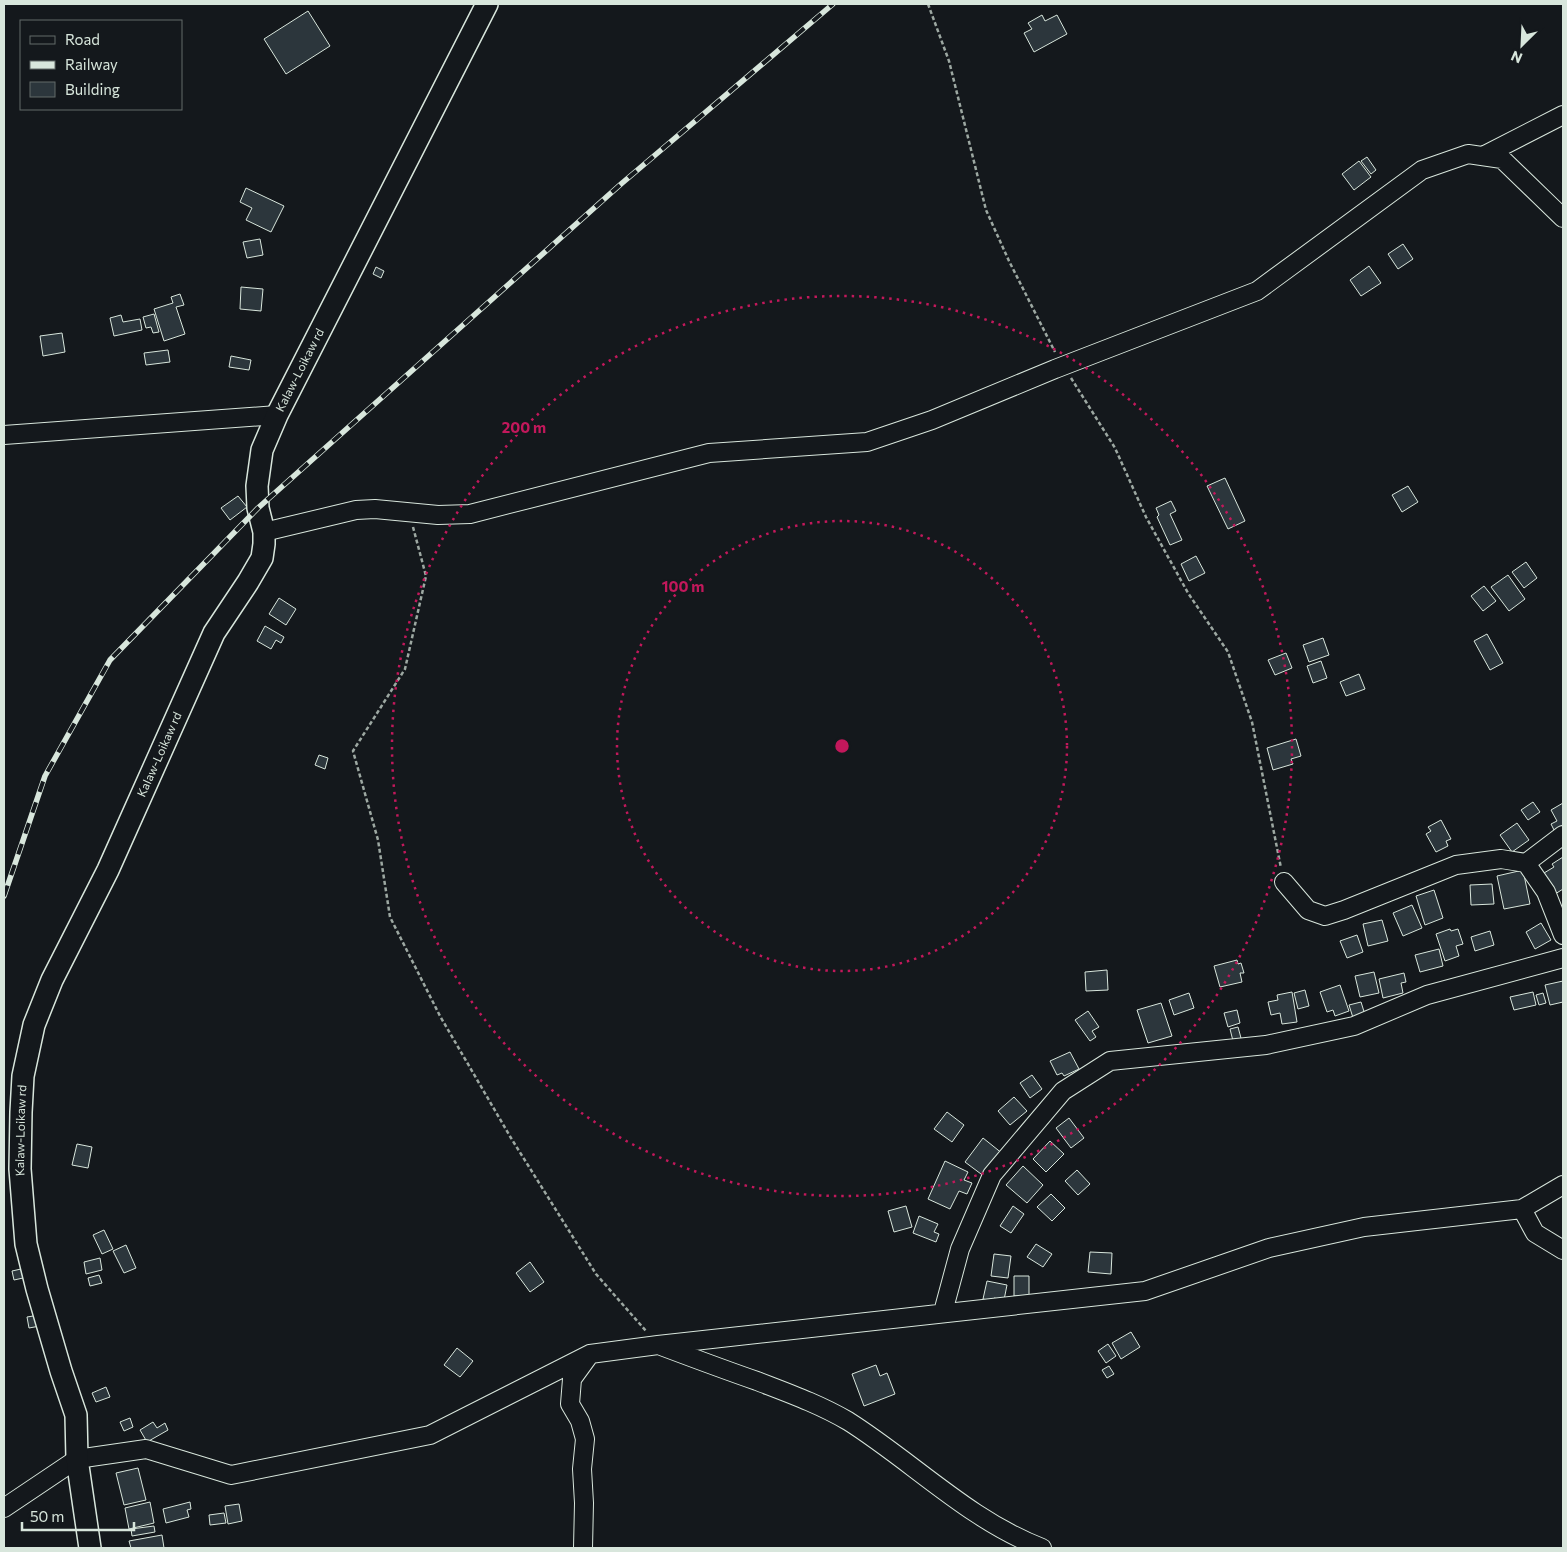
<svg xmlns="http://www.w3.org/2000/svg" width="1567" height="1552" font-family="Commissioner,sans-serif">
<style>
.building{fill:#2c363c;stroke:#d8e6dc}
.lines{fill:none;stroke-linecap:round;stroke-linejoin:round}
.minor-casing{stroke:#d8e6dc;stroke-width:20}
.major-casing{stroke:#d8e6dc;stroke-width:24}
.path{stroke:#9da8a2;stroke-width:2.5;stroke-dasharray:4 2.5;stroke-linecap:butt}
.minor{stroke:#14181c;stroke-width:18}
.major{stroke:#14181c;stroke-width:21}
.rail-casing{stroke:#d8e6dc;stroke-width:5.5}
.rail{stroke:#14181c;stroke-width:4;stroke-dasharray:11;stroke-linecap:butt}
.ring{fill:none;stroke:#c2185b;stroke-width:2.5;stroke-dasharray:2.5 5}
.labels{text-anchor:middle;stroke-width:4;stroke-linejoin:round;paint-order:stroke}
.street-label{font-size:12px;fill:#d8e6dc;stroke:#14181c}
.centre{fill:#c2185b;stroke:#14181c;stroke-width:2.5}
.ring-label{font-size:15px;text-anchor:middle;font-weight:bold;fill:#c2185b;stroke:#14181c;stroke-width:4;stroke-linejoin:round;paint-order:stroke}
</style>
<rect width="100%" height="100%" fill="#14181c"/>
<path class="building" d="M308,11L330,46L286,74L264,39Z
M1042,15L1045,21L1057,15L1067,34L1034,52L1024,33L1032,29L1028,23Z
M1367,157L1376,170L1371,174L1361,161Z
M1359,161L1371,177L1354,190L1342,174Z
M246,188L284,206L271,232L246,220L252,208L240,202Z
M260,239L263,255L247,258L243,242Z
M1403,244L1413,259L1398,269L1388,254Z
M1369,266L1381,283L1361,296L1350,280Z
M376,267L384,271L381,278L373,274Z
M241,287L263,289L261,311L240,309Z
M180,294L184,305L176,307L185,334L164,341L154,309L173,303L171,297Z
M154,314L159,332L153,333L151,327L146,328L143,317Z
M121,315L123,322L140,319L142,330L114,336L110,318Z
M62,333L65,352L43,356L40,336Z
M168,350L170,362L146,365L144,353Z
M231,356L251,360L249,370L229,367Z
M1225,478L1245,521L1228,529L1207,486Z
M1408,486L1418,502L1402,512L1392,495Z
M238,496L247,507L230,520L221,508Z
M1171,501L1176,511L1170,514L1182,540L1170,545L1157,517L1159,515L1156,508Z
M1196,556L1205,573L1189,581L1181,564Z
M1526,562L1537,578L1524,588L1512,572Z
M1508,575L1525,599L1509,611L1491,587Z
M1484,586L1496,601L1483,611L1471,596Z
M279,598L296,609L286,625L269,614Z
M265,626L284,637L281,643L276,640L271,649L257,641Z
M1487,634L1503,663L1490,670L1474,641Z
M1323,638L1329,655L1309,662L1303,645Z
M1286,653L1292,668L1275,675L1268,660Z
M1321,661L1327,678L1313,683L1307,666Z
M1359,674L1365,689L1346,696L1340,682Z
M1296,739L1301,756L1291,759L1293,764L1273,770L1267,748Z
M319,755L328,758L325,769L315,765Z
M1533,802L1540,812L1528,820L1521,810Z
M1563,803V825L1554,830L1551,824L1557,821L1551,810Z
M1441,820L1451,839L1446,841L1448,846L1436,852L1426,834L1431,831L1428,827Z
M1517,823L1529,840L1512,852L1500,835Z
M1563,857V889L1552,896L1539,876L1554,867L1552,864Z
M1523,870L1530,904L1504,909L1497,876Z
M1492,884L1494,904L1471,905L1470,885Z
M1434,890L1443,918L1425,925L1416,896Z
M1412,905L1422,928L1403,936L1393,913Z
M1382,920L1388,941L1368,946L1363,924Z
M1541,923L1551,940L1535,949L1526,932Z
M1450,929L1451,931L1458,929L1463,944L1456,946L1459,956L1445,961L1436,934Z
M1490,931L1494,945L1475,951L1471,937Z
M1357,935L1363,952L1347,958L1340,941Z
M1439,949L1443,966L1420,972L1415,955Z
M1237,960L1238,964L1241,963L1244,973H1240L1242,982L1220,987L1214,966Z
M1107,970L1108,990L1086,991L1085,972Z
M1374,972L1379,993L1360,997L1355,976Z
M1404,973L1406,982L1401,983L1403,993L1383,998L1379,979Z
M1563,981V1002L1550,1005L1545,985Z
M1340,985L1349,1011L1335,1016L1333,1010L1327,1012L1320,992Z
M1305,990L1309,1006L1298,1009L1294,993Z
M1292,992L1297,1022L1282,1024L1280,1013L1271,1015L1268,1002L1278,1000L1277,995Z
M1533,992L1536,1005L1514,1010L1510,997Z
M1189,993L1194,1008L1174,1015L1169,1000Z
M1543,993L1546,1003L1539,1005L1536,995Z
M1361,1002L1366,1018L1354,1021L1349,1005Z
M1161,1003L1172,1036L1148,1043L1137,1010Z
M1237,1010L1240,1023L1228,1027L1224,1013Z
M1088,1011L1099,1027L1092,1031L1096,1037L1090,1041L1075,1020Z
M1238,1027L1241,1038L1233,1041L1230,1029Z
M1070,1052L1079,1069L1064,1076L1062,1073L1057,1075L1050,1061Z
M1032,1075L1042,1089L1030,1098L1020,1083Z
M1014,1097L1027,1111L1010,1125L998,1111Z
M947,1112L964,1125L952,1142L934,1129Z
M1069,1118L1084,1138L1071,1148L1056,1128Z
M983,1138L1003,1154L985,1177L965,1162Z
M1050,1141L1064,1154L1046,1172L1033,1159Z
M77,1144L92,1147L88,1168L72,1165Z
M945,1161L968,1172L964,1180L972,1183L967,1194L959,1191L950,1209L928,1199Z
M1023,1166L1043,1185L1027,1203L1006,1185Z
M1077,1170L1090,1184L1078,1195L1065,1181Z
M1051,1194L1065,1208L1052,1221L1037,1207Z
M906,1206L912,1227L894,1232L888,1211Z
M1013,1206L1024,1214L1011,1233L1000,1226Z
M919,1216L938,1224L934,1232L939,1234L936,1242L913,1233Z
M104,1230L113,1249L102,1254L93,1235Z
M1036,1244L1052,1254L1043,1267L1027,1257Z
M126,1245L136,1268L124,1273L113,1251Z
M1090,1252L1112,1253L1111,1274L1088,1272Z
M994,1254L1011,1256L1008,1278L991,1276Z
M100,1258L102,1270L86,1274L84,1262Z
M530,1262L544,1282L530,1292L516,1273Z
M21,1269L23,1278L14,1280L12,1271Z
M99,1275L102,1283L90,1286L88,1278Z
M1014,1276H1029V1296H1014Z
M987,1281L1007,1285L1004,1300L994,1298L993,1301L983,1299Z
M39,1315L40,1326L29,1328L27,1317Z
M1131,1332L1140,1347L1121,1359L1112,1343Z
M1108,1344L1116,1356L1106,1363L1098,1351Z
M457,1348L473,1361L460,1377L444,1365Z
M876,1365L880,1376L887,1373L895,1394L864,1406L852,1374Z
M1109,1366L1114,1374L1107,1378L1102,1370Z
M106,1387L110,1397L96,1402L92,1393Z
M130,1418L133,1427L124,1431L120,1422Z
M153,1422L157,1428L165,1423L168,1430L147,1442L140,1430Z
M138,1468L146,1500L124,1505L116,1473Z
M150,1502L154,1523L129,1529L125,1508Z
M190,1502L191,1509L187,1510L189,1517L166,1523L163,1509Z
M239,1504L242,1521L228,1524L225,1506Z
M224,1513L226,1523L210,1525L209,1515Z
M154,1526L155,1532L132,1536L131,1529Z
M162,1535L164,1548H131L129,1541Z"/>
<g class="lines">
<defs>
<path id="minor" d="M1483,156L1563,115
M4,435L277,415
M264,532L356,510L375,509L438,515L470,514L709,453L867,442L932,420L1055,369L1257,291L1422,170L1468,154L1502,159L1563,218
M1526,863L1563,835
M1284,882L1308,910L1325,916L1344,910L1456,865L1501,859L1526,863L1546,892L1563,935
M1522,1209L1535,1233L1563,1250
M943,1312L960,1249L992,1175L1063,1091L1110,1061L1266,1045L1354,1026L1427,995L1563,958
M661,1346C693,1358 725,1370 757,1381C788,1393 819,1404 848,1421C913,1462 969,1520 1042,1548
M4,1508L77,1459L146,1449L231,1475L430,1435L590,1354L658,1345L1145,1291L1269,1248L1364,1227L1522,1209L1563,1185
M583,1548L584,1503L582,1469L585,1439L580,1421L570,1404L572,1379L588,1357"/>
<g id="major">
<path id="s1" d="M90,1548L77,1459L76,1415L61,1371L37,1289L26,1244L20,1169L21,1112L23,1076L34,1025L52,980L108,870L214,633L248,582L262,558L264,544V532L258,508L257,486L262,450L277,415L487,4"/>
</g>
</defs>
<use href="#minor" class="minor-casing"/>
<use href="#major" class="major-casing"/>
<path class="path" d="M928,4L949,61L986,210L1009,261L1055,352
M1071,378L1115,448L1146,517L1188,593L1228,652L1252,722L1281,868
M413,527L426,576L405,669L353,751L378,840L390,917L440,1016L511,1138L596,1274L646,1331"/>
<use href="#minor" class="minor"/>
<use href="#major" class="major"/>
<defs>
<path id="rail" d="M4,896L45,776L110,660L258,508L621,184L833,4"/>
</defs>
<use href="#rail" class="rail-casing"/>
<use href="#rail" class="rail"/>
</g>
<g class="ring">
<circle cx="842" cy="746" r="225"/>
<circle cx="842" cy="746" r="450"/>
</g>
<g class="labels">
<g class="street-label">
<text dy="4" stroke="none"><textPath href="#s1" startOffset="1251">Kalaw-Loikaw rd</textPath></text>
<text dy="4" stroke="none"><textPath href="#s1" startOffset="831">Kalaw-Loikaw rd</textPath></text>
<text dy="4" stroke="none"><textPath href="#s1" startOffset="426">Kalaw-Loikaw rd</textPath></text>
</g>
</g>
<circle cx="842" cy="746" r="8" class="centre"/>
<g class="ring-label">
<text x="524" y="433">200 m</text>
<text x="683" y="592">100 m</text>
</g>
<rect width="1567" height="1552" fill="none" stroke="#d8e6dc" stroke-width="10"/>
<rect x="20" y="20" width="162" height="90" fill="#14181c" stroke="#626a69"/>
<rect x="30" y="36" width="25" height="8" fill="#14181c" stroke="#626a69"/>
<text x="65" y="45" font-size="15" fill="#d8e6dc">Road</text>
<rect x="30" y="61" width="25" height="8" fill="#d8e6dc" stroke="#626a69"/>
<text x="65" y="70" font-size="15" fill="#d8e6dc">Railway</text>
<rect x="30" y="82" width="25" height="15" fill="#2c363c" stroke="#626a69"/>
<text x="65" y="95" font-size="15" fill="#d8e6dc">Building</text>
<g transform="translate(1522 45) rotate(204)" stroke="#14181c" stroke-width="4" paint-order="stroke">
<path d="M0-4L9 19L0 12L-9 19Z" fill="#d8e6dc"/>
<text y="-8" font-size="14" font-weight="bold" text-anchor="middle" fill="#d8e6dc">N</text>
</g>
<path d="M22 1522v8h112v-8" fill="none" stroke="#d8e6dc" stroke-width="2.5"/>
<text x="30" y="1522" font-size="15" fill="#d8e6dc" stroke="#14181c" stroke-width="4" paint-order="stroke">50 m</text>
</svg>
